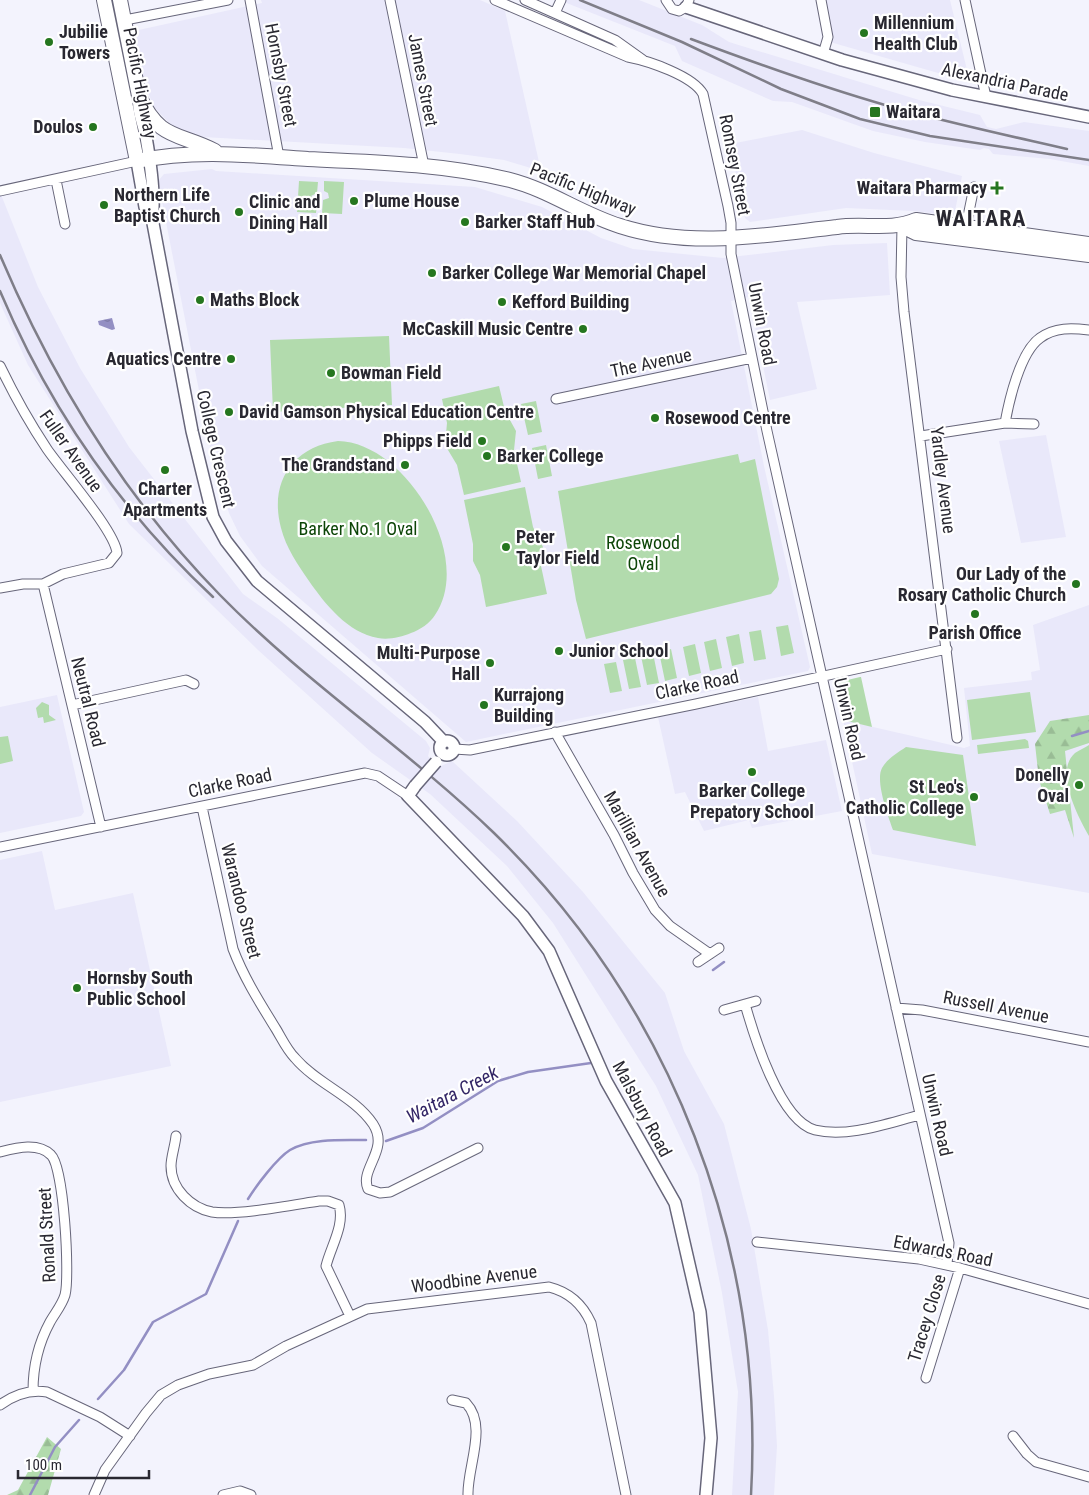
<svg xmlns="http://www.w3.org/2000/svg" width="1089" height="1495" font-family="'Roboto Condensed',sans-serif">
<style>
.built{fill:#e9e8fa}
.green{fill:#b2dbad}
.forest{fill:url(#forest-firs)}
.water{fill:url(#water-ripples)}
.lines{fill:none;stroke-linecap:round;stroke-linejoin:round}
.stream{stroke:#938fc3;stroke-width:2.5}
.minor-casing{stroke:#67667a;stroke-width:11}
.tertiary-casing{stroke:#67667a;stroke-width:14}
.primary-casing{stroke:#67667a;stroke-width:16}
.minor{stroke:#fff;stroke-width:9}
.tertiary{stroke:#fff;stroke-width:11}
.primary{stroke:#fff;stroke-width:14}
.rail{stroke:#7f7e88;stroke-width:2.5}
.tertiary-bridge-casing{stroke:#67667a;stroke-width:14;stroke-linecap:butt}
.tertiary-bridge{stroke:#fff;stroke-width:11}
.poi-dot{fill:#25761f;stroke:#fff;stroke-width:2}
.labels{text-anchor:middle;stroke-width:4.5;stroke-linejoin:round;paint-order:stroke}
.poi-label{font-size:18px;font-weight:bold;fill:#292831;stroke:#fff;text-anchor:start}
.street-label{font-size:18px;fill:#292831;stroke:#fff}
.park-label{font-size:18px;fill:#0c4507;stroke:#fff}
.water-label{font-size:19px;font-style:italic;fill:#332666;stroke:#fff}
.district-label{font-size:22px;font-weight:bold;letter-spacing:1px;fill:#292831;stroke:#fff}
</style>
<defs>
<pattern id="forest-firs" width="22" height="20" patternUnits="userSpaceOnUse" patternTransform="scale(1.25)"><rect width="22" height="20" fill="#b2dbad"/><path d="M5 1l3.5 6h-7zM16 11l3.5 6h-7z" fill="#99bc95"/></pattern>
<pattern id="water-ripples" width="26" height="14" patternUnits="userSpaceOnUse" patternTransform="scale(1.25)"><rect width="26" height="14" fill="#938fc3"/><path d="M2 4q2-2 4 0t4 0M15 11q2-2 4 0t4 0" fill="none" stroke="#78759f"/></pattern>
</defs>
<rect width="100%" height="100%" fill="#f3f3fd"/>
<path class="built" d="M261,0H480L505,11L541,171L504,160L460,154L404,148L203,137L186,133L172,126L154,107L145,85L134,31L262,3Z
M559,0H639L702,25L729,42L919,100L980,115L987,127L996,129L1024,122L1089,131V166L1050,159L993,154L989,149L984,148L980,150L925,142L873,131L792,102L773,101L682,61L675,46Z
M822,0H950L969,78L966,81L830,42Z
M802,130L874,153L962,176L954,216L914,211L846,208L750,222L745,218L730,144Z
M212,169L216,171L475,187L542,207L601,238L633,249L723,258L833,245L887,243L890,295L797,302L817,389L770,400L749,297L731,301L764,466L810,667L808,671L466,742L262,566L240,536L229,513L211,452L158,181L164,174Z
M0,192L38,287L80,368L129,447L243,594L277,618L426,741L430,748L428,756L437,768L452,761L517,821L583,892L665,993L684,1051L724,1124L751,1229L768,1330L774,1396L777,1446L774,1495H732L738,1392L722,1293L698,1175L656,1086L553,923L507,866L430,794L372,753L258,650L129,524L28,365L0,303Z
M1046,435L1066,537L1021,543L999,441Z
M1089,605V893L872,854L843,720L964,748L970,746L964,688L1032,680L1031,672L1040,670L1033,625Z
M57,695L84,812L81,816L0,833V707Z
M758,697L768,751L826,740L842,811L752,828L749,820L704,831L685,792L675,794L658,717Z
M42,851L55,910L133,893L171,1066L0,1102V860Z"/>
<path class="green" d="M299,181L318,182L317,193L311,196L317,202L316,213L297,212Z
M324,181L344,182L342,214L322,213L323,200L329,198L328,193L324,191Z
M389,336L392,405L273,412L270,340Z
M499,386L505,411L516,431L514,450L521,482L464,495L457,465L445,445L447,423L442,399Z
M536,401L542,432L528,435L521,404Z
M338,441C405,442 475,557 435,615C430,623 420,630 411,633C401,637 389,640 378,638C348,633 325,604 309,581C298,565 286,548 281,528C269,483 292,447 338,441Z
M546,445L552,476L538,479L532,448Z
M738,454L740,463L755,459L779,579L777,587L771,594L586,639L576,600L558,491Z
M525,487L533,527L543,547L541,566L547,594L486,607L480,575L473,561V544L464,500Z
M788,625L794,653L781,656L776,627Z
M761,630L766,659L754,661L749,632Z
M739,634L744,663L732,666L726,637Z
M716,639L722,668L710,671L704,642Z
M695,644L701,673L689,676L683,647Z
M671,649L677,678L665,681L659,652Z
M653,653L659,683L647,685L641,656Z
M635,658L641,687L629,689L623,660Z
M616,662L622,691L610,693L604,664Z
M860,677H861L872,727L843,720L842,717L835,683Z
M1030,692L1036,732L972,740L967,700Z
M42,702L49,705V715L56,720L44,723L43,717L38,718L36,708Z
M8,736L13,761L0,764V737Z
M1025,739L1028,741L1029,748L978,754L977,745Z
M1089,745V836C1078,817 1054,771 1075,753C1079,750 1085,748 1089,745Z
M906,747L963,755L976,846L893,830C888,816 875,781 882,768C888,758 897,753 906,747Z"/>
<path class="forest" d="M1089,715V743L1065,751L1074,838L1065,810L1050,814L1039,780L1035,744L1050,721Z
M47,1437L61,1449L48,1495H7L18,1490Z"/>
<path class="water" d="M112,318L115,329L112,330L99,325L98,321Z"/>
<g class="lines">
<path class="stream" d="M1072,736L1089,731
M713,970L724,962
M386,1141L423,1128L498,1081L528,1072L591,1063
M248,1199C256,1186 277,1158 290,1150C310,1138 344,1140 366,1140
M98,1399L124,1370L153,1322L206,1294L238,1221
M30,1495L55,1447L79,1420"/>
<defs>
<path id="minor" d="M250,0L279,157
M390,0L424,166
M495,0L628,57C649,61 693,76 703,94L728,206L731,223V254L767,431L949,1243L947,1264
M525,0L615,40L643,60
M666,0L672,9L679,11L686,7L689,0
M821,0L828,37L823,54
M965,0L986,97
M555,13L561,0
M125,20L228,0
M56,180L65,224
M0,191L137,161
M902,226L901,277L904,312L957,738
M965,231L974,187
M0,366C14,395 29,422 47,449C62,471 115,531 117,553L109,563L63,574L43,584H23L0,588
M556,399L752,358
M1005,423C1009,401 1020,352 1040,338C1055,327 1072,328 1089,330
M921,436L1005,423L1034,424
M43,584L101,827
M72,705L186,680L194,684
M555,732L614,835L633,873L655,910L670,926L710,954
M454,749L470,750L696,704L947,649
M202,807L233,949C244,978 260,1003 276,1029C282,1039 287,1050 295,1058C317,1084 354,1096 373,1124C390,1150 359,1169 368,1189L380,1193L390,1192L478,1148
M0,847L365,773L378,776L408,796
M698,962L719,948
M745,1004C754,1036 780,1121 815,1130C848,1138 888,1123 920,1115
M896,1008L922,1010L1089,1042
M724,1010L756,1001
M176,1136C175,1146 171,1157 171,1166C171,1189 191,1208 212,1212C236,1216 293,1205 319,1201H328L339,1205C345,1225 331,1246 326,1266L350,1316
M0,1152C16,1148 38,1142 51,1155C64,1167 70,1277 65,1295C62,1305 55,1313 50,1322C38,1344 33,1366 33,1391
M757,1242L919,1259L960,1268L1089,1304
M926,1378L960,1268
M452,1400L466,1403C488,1426 467,1467 468,1495
M0,1405C14,1395 29,1389 47,1392L100,1417L130,1436
M1013,1436L1027,1454L1036,1462L1089,1477
M94,1495L105,1470L146,1413L161,1395L178,1385L209,1374L253,1365L286,1346L367,1309L549,1287C569,1292 583,1305 591,1323L626,1495
M223,1495L240,1491L251,1495"/>
<path id="tertiary" d="M686,7L842,60L952,90L1089,117
M139,96C137,111 143,122 146,137C150,160 156,196 152,218
M137,161L145,207L152,218L192,431L213,517L226,541L257,581L425,722L443,741
M440 748a7 7 0 1 1 14 0a7 7 0 1 1-14 0Z
M415,786L408,796L523,916L549,951L606,1081L675,1203L700,1312L711,1438L706,1495"/>
<path id="primary" d="M104,0L137,161C193,149 250,155 308,159C375,162 444,164 510,180C549,190 581,214 620,226C691,249 765,235 837,227C864,223 891,231 916,220L1089,244
M120,0L139,96C160,141 178,132 215,151
M902,226L916,233L1089,255"/>
</defs>
<use href="#minor" class="minor-casing"/>
<use href="#tertiary" class="tertiary-casing"/>
<use href="#primary" class="primary-casing"/>
<use href="#minor" class="minor"/>
<use href="#tertiary" class="tertiary"/>
<use href="#primary" class="primary"/>
<path class="rail" d="M580,0L682,42L781,89L860,119L930,136L1089,160
M691,39C755,63 819,86 885,105C945,122 1006,135 1067,149
M0,255C53,380 125,498 220,595C305,682 407,749 494,833C672,1006 765,1248 751,1495
M0,291C49,407 121,511 213,597"/>
<defs>
<path id="tertiary-bridge" d="M415,786L436,762"/>
</defs>
<use href="#tertiary-bridge" class="tertiary-bridge-casing"/>
<use href="#tertiary-bridge" class="tertiary-bridge"/>
</g>
<g class="poi-dot">
<circle cx="864" cy="33" r="5"/>
<circle cx="49" cy="42" r="5"/>
<rect x="869" y="106" width="12" height="12" rx="2.5"/>
<circle cx="93" cy="127" r="5"/>
<path d="M994.5 180.5h5v5h5v5h-5v5h-5v-5h-5v-5h5z"/>
<circle cx="354" cy="201" r="5"/>
<circle cx="104" cy="205" r="5"/>
<circle cx="239" cy="212" r="5"/>
<circle cx="465" cy="222" r="5"/>
<circle cx="432" cy="273" r="5"/>
<circle cx="200" cy="300" r="5"/>
<circle cx="502" cy="302" r="5"/>
<circle cx="583" cy="329" r="5"/>
<circle cx="231" cy="359" r="5"/>
<circle cx="331" cy="373" r="5"/>
<circle cx="229" cy="412" r="5"/>
<circle cx="655" cy="418" r="5"/>
<circle cx="482" cy="441" r="5"/>
<circle cx="487" cy="456" r="5"/>
<circle cx="405" cy="465" r="5"/>
<circle cx="165" cy="470" r="5"/>
<circle cx="506" cy="547" r="5"/>
<circle cx="1076" cy="584" r="5"/>
<circle cx="975" cy="614" r="5"/>
<circle cx="559" cy="651" r="5"/>
<circle cx="490" cy="663" r="5"/>
<circle cx="484" cy="705" r="5"/>
<circle cx="752" cy="772" r="5"/>
<circle cx="1079" cy="785" r="5"/>
<circle cx="974" cy="797" r="5"/>
<circle cx="77" cy="988" r="5"/>
</g>
<g class="labels">
<g class="poi-label">
<text x="874" y="29">Millennium<tspan x="874" dy="21">Health Club</tspan></text>
<text x="59" y="38">Jubilie<tspan x="59" dy="21">Towers</tspan></text>
<text x="886" y="118">Waitara</text>
<text x="83" y="133" text-anchor="end">Doulos</text>
<text x="987" y="194" text-anchor="end">Waitara Pharmacy</text>
<text x="114" y="201">Northern Life<tspan x="114" dy="21">Baptist Church</tspan></text>
<text x="364" y="207">Plume House</text>
<text x="249" y="208">Clinic and<tspan x="249" dy="21">Dining Hall</tspan></text>
<text x="475" y="228">Barker Staff Hub</text>
<text x="442" y="279">Barker College War Memorial Chapel</text>
<text x="210" y="306">Maths Block</text>
<text x="512" y="308">Kefford Building</text>
<text x="573" y="335" text-anchor="end">McCaskill Music Centre</text>
<text x="221" y="365" text-anchor="end">Aquatics Centre</text>
<text x="341" y="379">Bowman Field</text>
<text x="239" y="418">David Gamson Physical Education Centre</text>
<text x="665" y="424">Rosewood Centre</text>
<text x="472" y="447" text-anchor="end">Phipps Field</text>
<text x="497" y="462">Barker College</text>
<text x="395" y="471" text-anchor="end">The Grandstand</text>
<text x="165" y="495" text-anchor="middle">Charter<tspan x="165" dy="21">Apartments</tspan></text>
<text x="516" y="543">Peter<tspan x="516" dy="21">Taylor Field</tspan></text>
<text x="1066" y="580" text-anchor="end">Our Lady of the<tspan x="1066" dy="21">Rosary Catholic Church</tspan></text>
<text x="975" y="639" text-anchor="middle">Parish Office</text>
<text x="569" y="657">Junior School</text>
<text x="480" y="659" text-anchor="end">Multi-Purpose<tspan x="480" dy="21">Hall</tspan></text>
<text x="494" y="701">Kurrajong<tspan x="494" dy="21">Building</tspan></text>
<text x="1069" y="781" text-anchor="end">Donelly<tspan x="1069" dy="21">Oval</tspan></text>
<text x="964" y="793" text-anchor="end">St Leo's<tspan x="964" dy="21">Catholic College</tspan></text>
<text x="752" y="797" text-anchor="middle">Barker College<tspan x="752" dy="21">Prepatory School</tspan></text>
<text x="87" y="984">Hornsby South<tspan x="87" dy="21">Public School</tspan></text>
</g>
<g class="street-label">
<text transform="translate(281 75) rotate(79)" y="6">Hornsby Street</text>
<text transform="translate(423 80) rotate(79)" y="6">James Street</text>
<text transform="translate(1005 82) rotate(12)" y="6">Alexandria Parade</text>
<text transform="translate(140 83) rotate(79)" y="6">Pacific Highway</text>
<text transform="translate(735 165) rotate(79)" y="6">Romsey Street</text>
<text transform="translate(583 189) rotate(22)" y="6">Pacific Highway</text>
<text transform="translate(762 324) rotate(79)" y="6">Unwin Road</text>
<text transform="translate(651 363) rotate(-12)" y="6">The Avenue</text>
<text transform="translate(216 449) rotate(77)" y="6">College Crescent</text>
<text transform="translate(71 451) rotate(55)" y="6">Fuller Avenue</text>
<text transform="translate(943 480) rotate(83)" y="6">Yardley Avenue</text>
<text transform="translate(697 685) rotate(-12)" y="6">Clarke Road</text>
<text transform="translate(88 702) rotate(76)" y="6">Neutral Road</text>
<text transform="translate(849 719) rotate(77)" y="6">Unwin Road</text>
<text transform="translate(230 783) rotate(-12)" y="6">Clarke Road</text>
<text transform="translate(637 844) rotate(61)" y="6">Marillian Avenue</text>
<text transform="translate(241 901) rotate(76)" y="6">Warandoo Street</text>
<text transform="translate(996 1007) rotate(11)" y="6">Russell Avenue</text>
<text transform="translate(642 1109) rotate(62)" y="6">Malsbury Road</text>
<text transform="translate(937 1115) rotate(77)" y="6">Unwin Road</text>
<text transform="translate(47 1235) rotate(-93)" y="6">Ronald Street</text>
<text transform="translate(943 1251) rotate(11)" y="6">Edwards Road</text>
<text transform="translate(474 1279) rotate(-7)" y="6">Woodbine Avenue</text>
<text transform="translate(927 1318) rotate(-73)" y="6">Tracey Close</text>
</g>
<g class="park-label">
<text x="358" y="535">Barker No.1 Oval</text>
<text x="643" y="549">Rosewood<tspan x="643" dy="21">Oval</tspan></text>
</g>
<g class="water-label">
<text transform="translate(452 1094) rotate(-28)" y="7">Waitara Creek</text>
</g>
<g class="district-label">
<text x="981" y="226">WAITARA</text>
</g>
</g>
<path d="M18 1470v8h131v-8" fill="none" stroke="#292831" stroke-width="2.5"/>
<text x="25" y="1470" font-size="15" fill="#292831" stroke="#ffffff" stroke-width="4" paint-order="stroke">100 m</text>
</svg>
